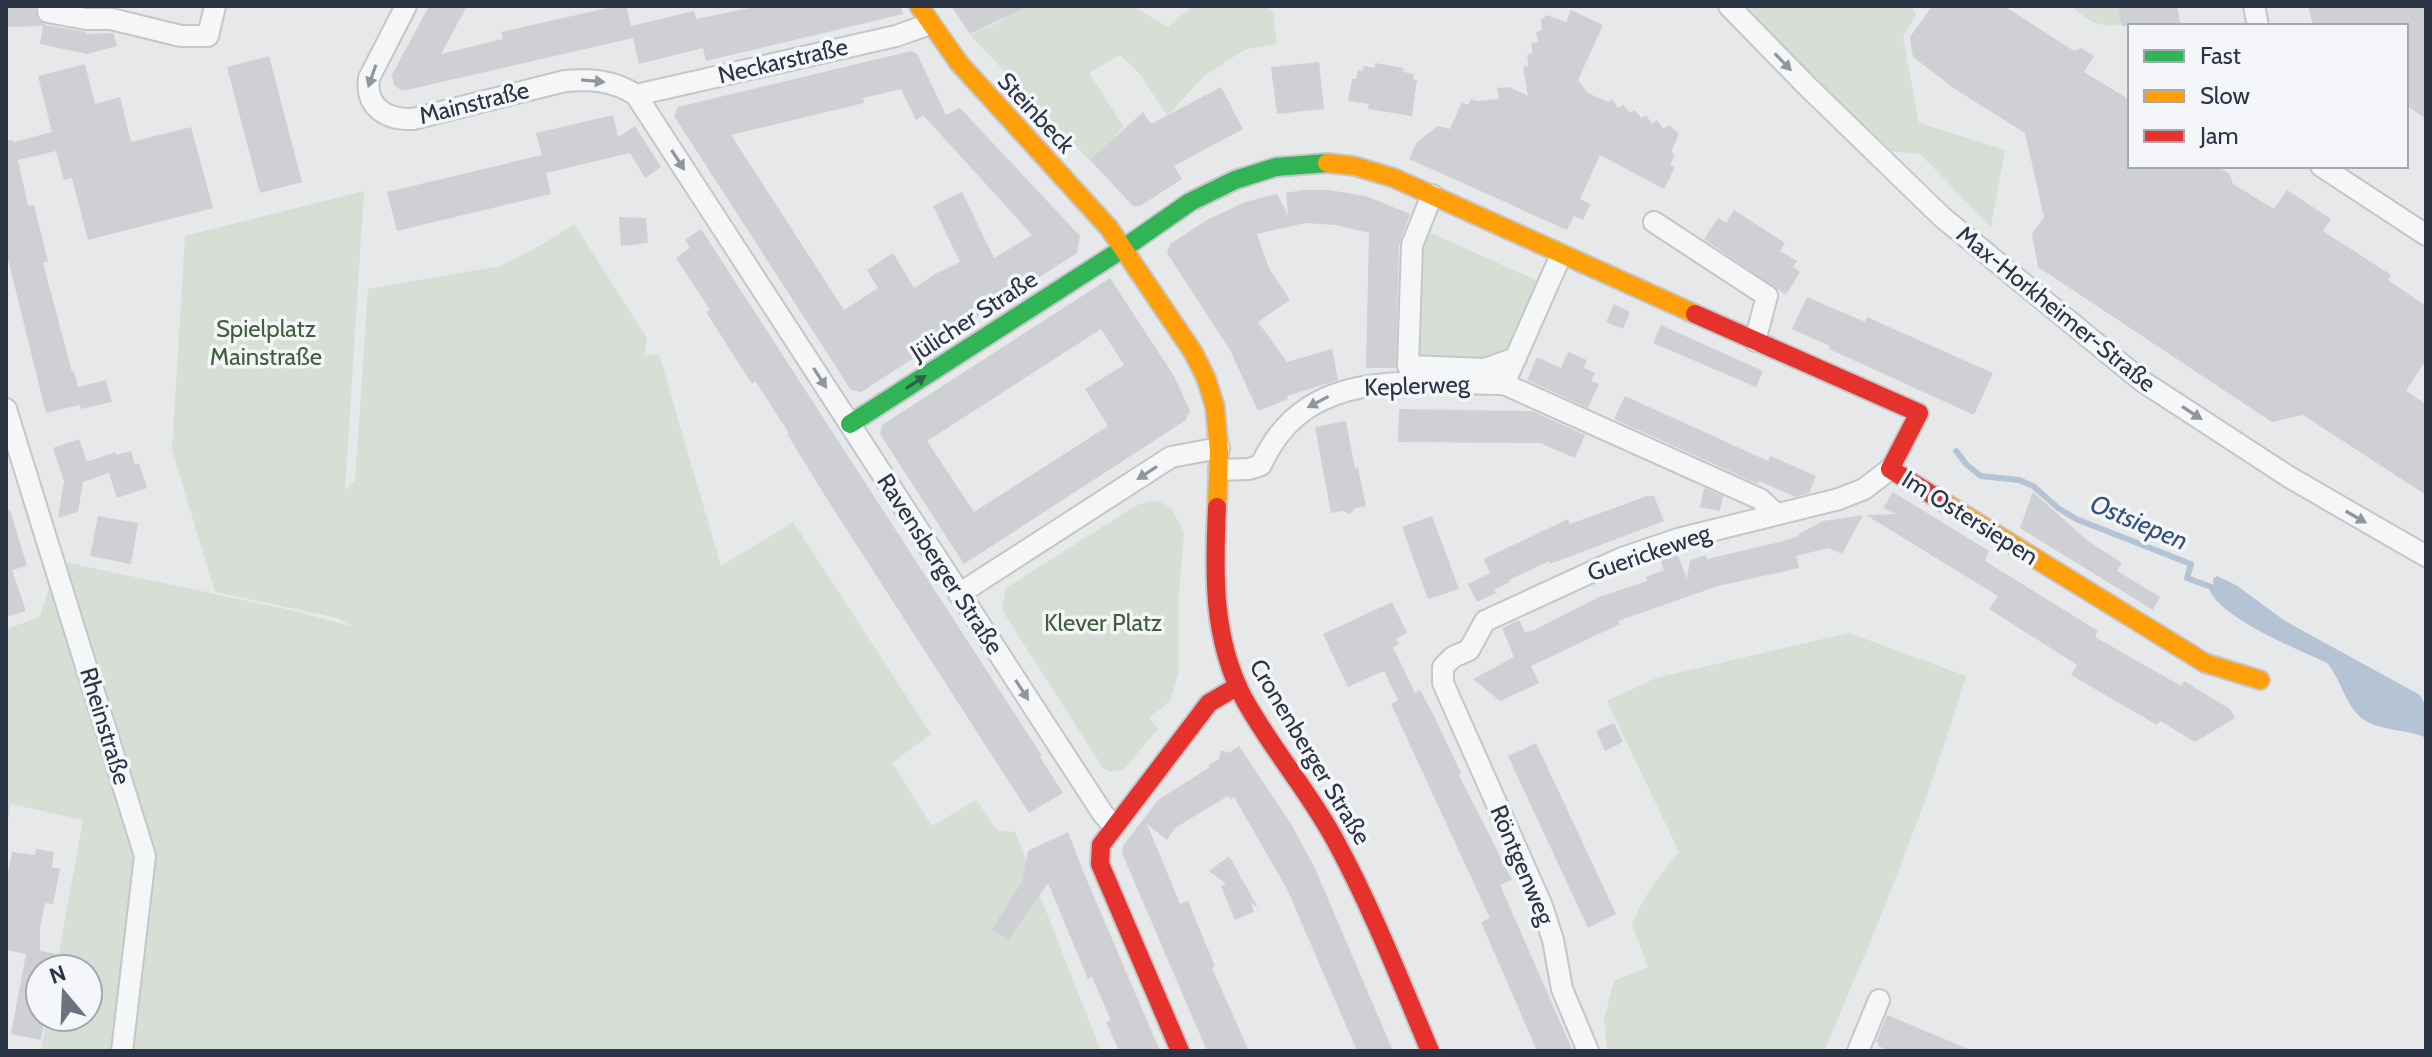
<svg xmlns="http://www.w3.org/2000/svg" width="2432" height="1057" font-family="Cabin,sans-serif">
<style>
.green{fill:#d6ded6}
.water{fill:#b4c4d5}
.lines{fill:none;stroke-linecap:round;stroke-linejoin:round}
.stream{stroke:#b4c4d5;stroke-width:6}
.building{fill:#ced0d3;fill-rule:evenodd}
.street-casing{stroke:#c4c6c8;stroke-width:24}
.fast-casing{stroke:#c4c6c8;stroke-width:22}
.slow-casing{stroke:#c4c6c8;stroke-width:22}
.jam-casing{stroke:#c4c6c8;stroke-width:22}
.street{stroke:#f5f6f7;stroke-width:20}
.fast{stroke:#30b455;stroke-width:18}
.slow{stroke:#ff9f0a;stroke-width:18}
.jam{stroke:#e5322d;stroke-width:18}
.oneway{fill:#90959e}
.oneway2{fill:#2d614b}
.labels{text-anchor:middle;stroke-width:7;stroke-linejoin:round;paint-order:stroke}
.street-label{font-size:24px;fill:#2b3445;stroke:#f4f6f9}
.park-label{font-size:24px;fill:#3f6138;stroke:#f4f6f9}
.water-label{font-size:26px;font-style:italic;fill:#34527a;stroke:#f4f6f9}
</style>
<rect width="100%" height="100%" fill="#e6e8ea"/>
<path class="green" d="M1019,6H1132L1168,27L1192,6H1264L1273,11L1277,44L1246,49L1204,76L1167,116L1141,75L1120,55L1089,73L1124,127L1090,161L970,35L1001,21Z
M1741,6H1912L1916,15L1903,37L1919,123L2005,150L1991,227L1920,154L1890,151L1801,69Z
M2070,6H2118L2122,24C2097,29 2089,20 2070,6Z
M364,191L345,490L355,481L368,289L500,266L541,245L574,224L647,338L644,356L659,354L721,566L793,522L931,734L892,763L932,826L976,800L998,831L1015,832L1101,1051H41L47,1017H88V969H56L83,820L11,804L6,832V629L40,617L48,590L64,562L295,611L353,627L337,618L215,592L172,450L185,236Z
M1427,231L1542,283L1514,346L1485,363L1426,360L1419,355L1417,345L1420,252Z
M1150,501L1160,502L1171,508L1184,533L1179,593V672L1170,701L1149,718L1158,729L1124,769L1109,772L1103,768L1002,610L1006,588L1137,505Z
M1849,633L1966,676C1928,804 1877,928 1824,1051H1607L1604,1019L1614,981L1648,967L1632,925C1643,896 1659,876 1679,852L1607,701L1656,678Z"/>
<path class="water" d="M2217,576L2236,585L2285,621L2420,695L2426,707V738C2406,728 2378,732 2360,717C2344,702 2341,679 2327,663C2298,649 2221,619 2209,589L2214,588L2213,579Z"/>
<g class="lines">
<path class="stream" d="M1956,451L1967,465L1981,476L2019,480L2033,486L2058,508L2076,519L2191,564L2187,578L2214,588"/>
</g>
<path class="building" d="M6,6H35L37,18L46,25L86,32L85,34L113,33L117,46L87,54L40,44L43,26L6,27Z
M429,6H467L441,54L503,39L501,32L616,6H626L631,26L694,11L696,19L759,6H901L903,14L706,61L703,48L639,64L633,38L402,91L394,85L392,75Z
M951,6H1028L970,34Z
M1932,6H2004L2074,51L2081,48L2094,56L2084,72L2130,100V166H2216L2230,174L2233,184L2274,209L2287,190L2331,219L2323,231L2391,275L2388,280L2426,306V360L2406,391L2426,404V495L2303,415L2272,422L2038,267L2032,234L2044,217L2025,133L1955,89L1913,57L1910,37Z
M2118,6H2177L2181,26H2122Z
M2308,6H2426V119L2406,105V26H2313Z
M1571,10L1603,25L1578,80L1588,93L1608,102L1612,99L1618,108L1623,105L1630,113L1635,110L1641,118L1646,115L1652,124L1657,120L1663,129L1669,125L1679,134L1671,152L1675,154L1670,165L1675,167L1664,189L1600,155L1580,199L1590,204L1583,220L1574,216L1567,230L1409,159L1417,142L1438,126L1450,129L1462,102L1468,105L1471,99L1476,101L1499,99L1497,88L1509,87L1528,96L1523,67L1529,65L1527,55L1533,53L1531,43L1538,42L1536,32L1542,30L1541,20L1547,15L1566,22Z
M911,51L917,54L946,115L960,108L1080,236L1077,253L861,392L851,390L674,116L678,107ZM901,89L916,120L923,115L1032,235L994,258L962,192L933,206L960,262L937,273L914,288L893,253L867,270L878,288L844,310L731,135L864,103L863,98Z
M269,56L302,182L260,193L227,67Z
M1319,62L1324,109L1277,114L1271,67Z
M1375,63L1404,68L1403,72L1414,74L1413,79L1417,80L1412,116L1368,109L1369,104L1348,101L1352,79H1356L1358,70L1362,71L1364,66L1375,68Z
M85,64L95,104L120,97L131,142L191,127L213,208L88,240L72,178L64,180L56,151L18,160L28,206L34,205L48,261L43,263L72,372L74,371L78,387L106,380L112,402L81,409L80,405L46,413L6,251V140H13L14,142L52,132L38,76Z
M1221,87L1243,129L1174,166L1182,179L1140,206H1133L1090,160L1143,112L1151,124Z
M613,115L618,137L635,126L661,167L645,178L630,153L546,173L551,194L397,231L387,192L542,155L536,133Z
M1302,190H1328L1366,196L1410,214L1399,245L1396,368H1366L1369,233L1336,225L1305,223L1257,234L1269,268L1290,300L1258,322L1287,362L1332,349L1338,380L1287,396L1288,399L1258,411L1230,350L1167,253L1170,244L1207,220L1245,202L1277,194L1288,215L1286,193Z
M1734,210L1785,243L1780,251L1797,261L1793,267L1800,272L1786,295L1704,239L1718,218L1726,223Z
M619,217L646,218L648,243L621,246Z
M701,229L1042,756L1040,757L1063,793L1029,813L827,499L787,434L789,433L755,381L752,384L736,359L706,312L710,310L676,258L690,248L685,240Z
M1110,278L1174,376L1190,411L1186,420L964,564L880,434L882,425ZM1101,329L1124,365L1085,389L1108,426L974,512L927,441Z
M1807,297L1865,322L1867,317L1993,373L1974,415L1829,349L1830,346L1792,329Z
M1614,304L1630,312L1623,329L1606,322Z
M1661,325L1763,371L1756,387L1653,343Z
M1568,352L1587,360L1584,368L1595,373L1591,381L1599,384L1588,408L1527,380L1537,357L1561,368Z
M1625,396L1768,461L1770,456L1816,476L1809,493L1795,497L1759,481L1758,484L1614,419Z
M1399,409L1532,411L1585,435L1575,458L1540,443L1398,442Z
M1346,421L1355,469L1358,468L1366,506L1355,508L1350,514L1342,511L1331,513L1315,427Z
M79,439L87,462L115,452L116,455L131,451L135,465L139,463L147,488L117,498L109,473L83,482L78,512L58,518L64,481L53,448Z
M1704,488L1723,496L1720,511L1700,507Z
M1893,492L1989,551L1985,561L2098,631L2095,637L2181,686L2184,681L2230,709L2235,718L2195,742L2160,721L2157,725L2071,675L2077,665L1989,609L1998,596L1866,515L1896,514L1883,508Z
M2033,492L2088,541L2122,563L2117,571L2160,597L2153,610L2020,528Z
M1647,496H1654L1664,521L1550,564L1549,561L1509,580L1510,582L1494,590L1496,593L1477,602L1468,584L1490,573L1484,559L1568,519L1570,524Z
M10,510L27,566L12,570L26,611L6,617V511Z
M1863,515L1842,554L1828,548L1796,556L1799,568L1718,586L1618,621L1620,624L1531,666L1539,683L1500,701L1473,679L1514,657L1502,628L1519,620L1525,632L1532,631L1599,597L1647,581L1646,577L1664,570L1660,559L1677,553L1687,579L1690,560L1706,555L1707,559L1784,541L1799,536V534L1823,521Z
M98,516L138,523L131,564L90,556Z
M1432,516L1459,589L1428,599L1402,527Z
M1392,602L1407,633L1396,639L1399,644L1393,647L1415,693L1420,690L1434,716L1461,773L1459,775L1512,880L1500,885L1573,1051H1537L1481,922L1490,918L1391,704L1398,700L1384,671L1348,687L1323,634Z
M1614,723L1623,742L1605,751L1596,731Z
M1536,743L1616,914L1588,928L1508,756Z
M1239,746L1291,824L1314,866L1393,1051H1357L1287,889L1234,797L1230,800L1228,796L1175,828L1167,840L1147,824L1180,904L1188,901L1215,966L1212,968L1249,1051H1207L1122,853L1123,846L1158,800L1210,767L1209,765L1219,759L1221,750L1229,753Z
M1068,832L1083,871L1160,1051H1119L1106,1022L1111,1020L1092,977L1088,979L1048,883L1008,940L992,929L1022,882L1028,851Z
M36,849L54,852L52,867L60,869L53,904L45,903L40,928V951L57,954L54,969H40V1017H45L41,1040L11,1034L26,954L6,950V883L12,852L35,855Z
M1229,856L1258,908L1251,902L1254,912L1235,920L1221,886L1226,884L1209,871Z
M1887,1015L1973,1051H1890L1878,1046L1879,1043L1876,1042Z"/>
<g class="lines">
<defs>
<path id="street" d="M48,6V12L86,19H111L181,36H208L215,6
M406,6L369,78C365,107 386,120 413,119L565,81C591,79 613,80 636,95L1103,814L1113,825
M1729,6L1807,86L1942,217L2142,381L2289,477L2426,556
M2254,6L2258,26
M636,95L896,36L930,24
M2321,166L2426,235
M1432,195L1412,245L1408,366L1485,369L1516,358
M1654,222L1767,296L1755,341
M1561,255L1504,384L1760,499L1776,514
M6,409L145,856L122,1051
M1219,470L1249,469L1261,465C1306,364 1412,384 1504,384
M959,594L1171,457L1219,448
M1588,1051L1562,989L1553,940L1542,906L1443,683V667L1453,657L1469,650L1485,621L1622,558L1678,539L1839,499L1864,489L1890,469
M1858,1051L1879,1000"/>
<path id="fast" d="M850,424L1124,248L1190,202L1235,180L1276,167L1327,163"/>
<path id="slow" d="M919,6L959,63L1109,228L1193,352L1206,378L1215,407L1219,452L1217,507
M1327,163L1354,166L1394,178L1695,314
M1942,501L2205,663L2260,680"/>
<path id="jam" d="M1695,314L1919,413L1890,469L1942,501
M1217,507C1214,572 1212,637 1243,697C1270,747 1308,790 1335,840C1372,908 1400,980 1430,1051
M1180,1051L1100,864L1101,845L1209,703L1238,686"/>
</defs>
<use href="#street" class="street-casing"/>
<use href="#fast" class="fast-casing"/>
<use href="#slow" class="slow-casing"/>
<use href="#jam" class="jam-casing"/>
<use href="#street" class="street"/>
<use href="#fast" class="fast"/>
<use href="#slow" class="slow"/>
<use href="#jam" class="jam"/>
</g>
<defs><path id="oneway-solid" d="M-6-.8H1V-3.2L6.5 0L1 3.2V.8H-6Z" transform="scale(2)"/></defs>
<g class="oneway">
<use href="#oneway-solid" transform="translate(1783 62) rotate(46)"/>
<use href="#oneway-solid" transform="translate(372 76) rotate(109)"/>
<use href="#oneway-solid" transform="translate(593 81) rotate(5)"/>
<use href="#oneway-solid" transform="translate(678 160) rotate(57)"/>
<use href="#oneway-solid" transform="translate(820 378) rotate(57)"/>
<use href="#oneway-solid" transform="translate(1318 402) rotate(152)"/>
<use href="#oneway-solid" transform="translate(2192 413) rotate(33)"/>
<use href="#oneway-solid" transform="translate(1147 473) rotate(147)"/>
<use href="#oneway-solid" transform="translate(2356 517) rotate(30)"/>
<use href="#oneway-solid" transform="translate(1022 690) rotate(57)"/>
</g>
<use class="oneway2" href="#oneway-solid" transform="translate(916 382) rotate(-33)"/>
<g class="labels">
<g class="street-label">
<text transform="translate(783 61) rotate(-13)" y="8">Neckarstraße</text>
<text transform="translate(474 103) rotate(-14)" y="8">Mainstraße</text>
<text transform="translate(1036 113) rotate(47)" y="8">Steinbeck</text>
<text transform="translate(2056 309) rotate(39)" y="8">Max-Horkheimer-Straße</text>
<text transform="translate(974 316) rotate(-33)" y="8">Jülicher Straße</text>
<text transform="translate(1417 386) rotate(-2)" y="8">Keplerweg</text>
<text transform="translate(1970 518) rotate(32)" y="8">Im Ostersiepen</text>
<text transform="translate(1649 553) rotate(-19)" y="8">Guerickeweg</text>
<text transform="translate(940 564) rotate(57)" y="8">Ravensberger Straße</text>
<text transform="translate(105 726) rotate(73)" y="8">Rheinstraße</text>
<text transform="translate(1310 752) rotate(59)" y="8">Cronenberger Straße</text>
<text transform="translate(1522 865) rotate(67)" y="8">Röntgenweg</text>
</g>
<g class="park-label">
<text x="266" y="337">Spielplatz<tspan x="266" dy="28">Mainstraße</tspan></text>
<text x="1103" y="631">Klever Platz</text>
</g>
<g class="water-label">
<text transform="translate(2139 522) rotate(23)" y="9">Ostsiepen</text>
</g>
</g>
<rect width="2432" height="1057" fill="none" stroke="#2b3445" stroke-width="16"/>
<rect x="2128" y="24" width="280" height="144" fill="#f4f6f9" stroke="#a4a8b1" stroke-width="2"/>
<rect x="2144" y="50" width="40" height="12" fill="#30b455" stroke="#a4a8b1" stroke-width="2"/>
<text x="2200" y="64" font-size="24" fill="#2b3445">Fast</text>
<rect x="2144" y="90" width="40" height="12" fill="#ff9f0a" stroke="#a4a8b1" stroke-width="2"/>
<text x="2200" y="104" font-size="24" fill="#2b3445">Slow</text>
<rect x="2144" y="130" width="40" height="12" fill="#e5322d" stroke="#a4a8b1" stroke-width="2"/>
<text x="2200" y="144" font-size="24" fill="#2b3445">Jam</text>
<g transform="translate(64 993) rotate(341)"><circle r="38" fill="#f4f6f9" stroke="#a4a8b1" stroke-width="2"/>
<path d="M0-6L14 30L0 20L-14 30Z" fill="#6c737f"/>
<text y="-12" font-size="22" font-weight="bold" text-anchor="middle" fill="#2b3445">N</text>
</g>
</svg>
